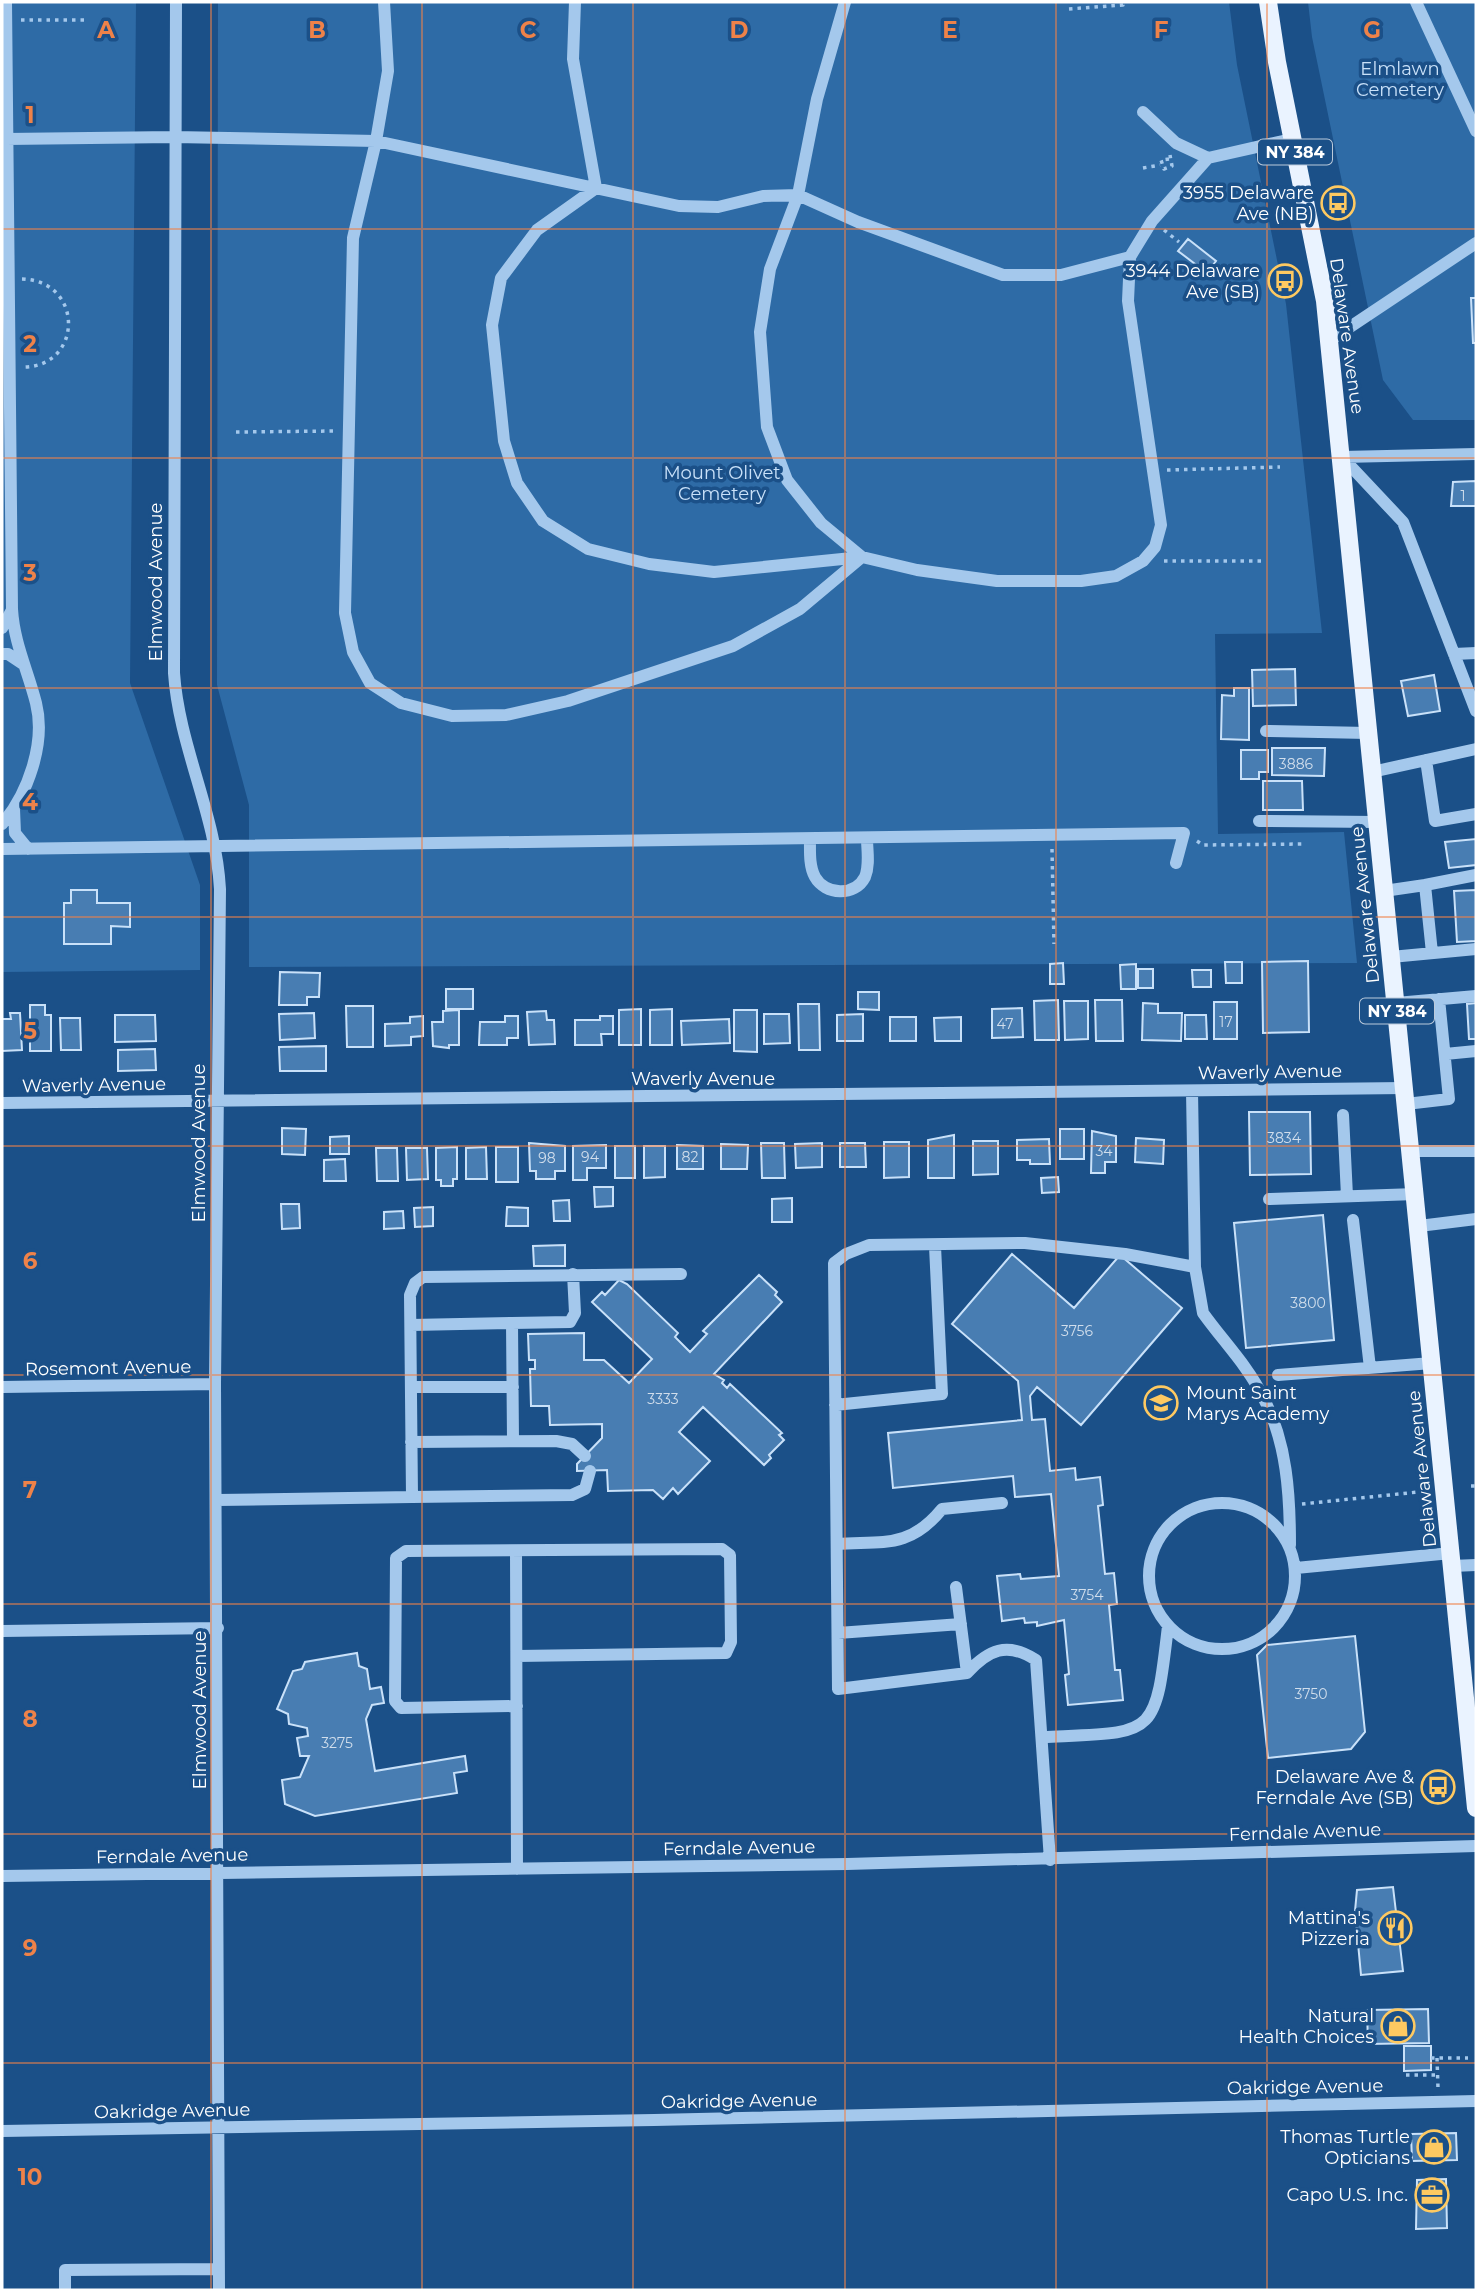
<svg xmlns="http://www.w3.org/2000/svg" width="1478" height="2292" font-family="Montserrat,sans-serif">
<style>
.green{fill:#2e6ba6}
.building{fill:#487db2;stroke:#c9e1f9;stroke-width:2}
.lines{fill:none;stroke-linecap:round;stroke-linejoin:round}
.path{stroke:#a4c8ec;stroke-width:3.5;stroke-dasharray:3.5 5;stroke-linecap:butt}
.minor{stroke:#a4c8ec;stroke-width:12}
.major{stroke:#eaf3ff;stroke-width:18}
.grid{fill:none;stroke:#ee8249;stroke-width:2;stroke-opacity:0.55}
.labels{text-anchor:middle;stroke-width:7;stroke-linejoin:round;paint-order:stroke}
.number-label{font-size:14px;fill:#d1deec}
.shield{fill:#1b5088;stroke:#bbcadb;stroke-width:2}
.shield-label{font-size:16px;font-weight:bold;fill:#fff}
.park-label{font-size:18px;fill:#c9e1f9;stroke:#1b5088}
.poi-label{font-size:18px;fill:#fff;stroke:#1b5088;text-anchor:end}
.street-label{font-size:18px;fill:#fff;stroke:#1b5088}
.grid-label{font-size:23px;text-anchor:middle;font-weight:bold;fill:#ee8249;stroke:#1b5088;stroke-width:7;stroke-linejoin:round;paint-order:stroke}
</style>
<rect width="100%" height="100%" fill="#1b5088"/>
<path class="green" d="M2,2H136L130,683L200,885V970L2,972Z
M218,2H1229L1237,65L1286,304L1322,633L1215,634L1218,834L1344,832L1357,963L249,967V805L217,685Z
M1308,2H1476V420H1413L1383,380L1312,37Z"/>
<path class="building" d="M1188,239L1216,261L1207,273L1178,251Z
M1471,298H1476V343H1473Z
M1476,481V506H1451L1453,482Z
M1295,669L1296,705L1253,706L1252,670Z
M1434,675L1440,711L1408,716L1401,681Z
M1234,688H1249V740L1221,739L1222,695L1234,696Z
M1272,748H1325L1324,776L1272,775Z
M1241,750H1268V772H1259V779H1241Z
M1263,781H1302L1303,810H1263Z
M1476,839V865L1449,868L1445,842Z
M71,890H97V903H130V927L111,926V944H64V903H71Z
M1476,890V941L1457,942L1454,891Z
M1308,961L1309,1032L1263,1033L1262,962Z
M1225,962H1242V983H1226Z
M1063,963L1064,984H1050V964Z
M1136,964V989H1121L1120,965Z
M1138,969H1153V988H1138Z
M1192,970H1211V987H1193Z
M280,972L320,973L319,997H307V1005H279Z
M446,989H473V1009H446Z
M858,992H879V1010L858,1009Z
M1058,1000L1059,1040H1035L1034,1001Z
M1095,1000H1122L1123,1041H1096Z
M1064,1001H1088V1039L1065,1040Z
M1214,1002H1237V1039H1214Z
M1143,1003L1158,1004V1013H1182L1181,1041L1142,1040Z
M1476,1003V1039H1469L1467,1004Z
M798,1004H819L820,1050H799Z
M30,1005H45V1015H51V1051H30Z
M346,1006H373V1047H347Z
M1022,1008L1023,1037L992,1038V1009Z
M641,1009V1045H619V1010Z
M672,1009V1045H650V1010Z
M459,1010V1045H449V1048L433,1046L432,1022H443V1011Z
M734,1010H757V1052L734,1051Z
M546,1011L547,1020H554L555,1044L529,1045L527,1012Z
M10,1013H20L22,1050L2,1051V1019H11Z
M314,1013L315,1038L280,1040L279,1014Z
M764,1014H789L790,1043L764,1044Z
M863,1014V1041H837V1015Z
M115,1015H155L156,1041L115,1042Z
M1185,1015H1206L1207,1039H1185Z
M423,1016V1036L411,1037V1045L385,1046V1024L410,1023V1017Z
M505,1016H518V1038H507V1045H479L480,1022H505Z
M600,1016H613V1034H601L602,1045H575V1020H600Z
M890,1017H916V1041H890Z
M961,1017V1041H935L934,1018Z
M60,1018H80L81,1050H61Z
M729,1019L730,1043L682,1045L681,1021Z
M326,1046V1071H280L279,1047Z
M155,1049L156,1070L118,1071V1050Z
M1249,1112H1310L1311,1174L1250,1175Z
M282,1128L306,1129L305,1155L282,1154Z
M1060,1129H1084V1159H1060Z
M1092,1131L1116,1136V1162H1105V1173H1091Z
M954,1135V1178H928V1140Z
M349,1136V1154H330V1137Z
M1136,1138L1164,1140L1163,1164L1135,1162Z
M1049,1139L1050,1164H1030V1160H1017V1140Z
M973,1141H998V1174L973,1175Z
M884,1142H909V1177L884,1178Z
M529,1143L565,1146V1171H555V1179H536V1171H530Z
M761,1143H784L785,1178H762Z
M822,1143V1167L796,1168L795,1144Z
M840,1143H865L866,1167H840Z
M721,1144L748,1145L747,1169H721Z
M606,1145V1168H587V1180H573V1146Z
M677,1145L703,1146V1169H677Z
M615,1146H635V1178H615Z
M644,1146H665V1177L644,1178Z
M457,1147V1179H453V1186H441V1180H436V1148Z
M486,1147L487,1179H466V1148Z
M496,1147H518V1182H496Z
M376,1148H397L398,1181H377Z
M406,1148H427L428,1179L407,1180Z
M345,1159L346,1181H324V1160Z
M1058,1177L1059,1192L1042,1193L1041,1178Z
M594,1187H613V1206L595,1207Z
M792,1198V1222H772V1199Z
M569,1200L570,1221H554L553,1201Z
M281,1204H299L300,1228L282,1229Z
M433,1207V1226L415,1227L414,1208Z
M507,1207L528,1208V1226H506Z
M403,1211L404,1228L384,1229V1212Z
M1323,1215L1334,1340L1246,1348L1234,1223Z
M565,1245V1266H534L533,1246Z
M1012,1254L1074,1308L1120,1255L1182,1308L1081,1425L1037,1387L1030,1396L1032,1420L1045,1419L1050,1471L1075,1468L1076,1480L1100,1477L1103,1505L1098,1506L1105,1574L1114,1573L1117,1604L1109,1605L1115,1670H1120L1123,1700L1068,1705L1065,1675L1069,1674L1064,1620L1037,1626V1622L1025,1623L1024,1618L1002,1621L997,1576L1020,1574L1021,1579L1059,1576L1051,1494L1015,1497L1013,1476L893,1488L888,1433L1022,1420L1018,1381L952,1324Z
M759,1275L777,1292L775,1295L782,1302L714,1374L724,1380L722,1383L727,1388L730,1384L782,1433L779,1435L784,1440L769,1455L771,1458L764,1465L703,1407L679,1432L710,1461L678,1494L673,1488L663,1499L653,1490L608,1491L607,1470L577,1471V1464L602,1438V1424L550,1425L549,1406H531L530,1369H535V1360H529L528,1334L584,1333V1360H604L629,1383L652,1359L592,1302L602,1292L605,1295L619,1280L627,1284L678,1333L675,1337L690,1352L707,1334L703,1331Z
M1355,1636L1365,1732L1351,1749L1268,1758L1257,1655L1267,1645Z
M357,1653L359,1666L367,1669L370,1689L381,1687L384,1703L372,1705L366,1719L375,1771L465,1756L467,1771L454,1773L457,1793L315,1816L285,1804L282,1780L300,1777L309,1756H300L297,1738L308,1736L307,1728L289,1724L288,1714L277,1709L293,1671L302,1669L305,1662Z
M1393,1887L1403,1971L1361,1975L1355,1911L1357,1890Z
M1428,2009L1429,2043L1368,2044L1367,2010Z
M1404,2046H1431V2070L1404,2071Z
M1456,2133L1457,2160L1412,2161L1411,2134Z
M1446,2179L1447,2228L1416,2229L1417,2180Z"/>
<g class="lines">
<path class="path" d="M1069,9L1123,5V2
M21,20H89
M1169,159L1161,160L1164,169L1172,166L1170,155
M1143,168L1160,165
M1164,230L1179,242
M22,279C84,281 83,365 25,367
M236,432L336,431
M1167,470L1280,467
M1164,561H1263
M1197,841L1203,845L1302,844
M1052,849L1054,944
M1471,1486H1476
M1302,1504L1418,1492
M1431,2058H1468
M1437,2058L1438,2088
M1406,2075H1437"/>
<path class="minor" d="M176,2L174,673C179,747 216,814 220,889L215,1384L219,2290
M384,2L388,71L376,141L353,238L345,613L353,652L370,683L401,703L452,716L506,715L568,701L733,646L800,609L862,557L714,572L649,564L588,549L543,521L517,483L504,441L492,325L501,278L537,230L596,188L573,59L575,2
M845,2L817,99L798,195L770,269L760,332L767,427L787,480L821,523L862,557L917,570L997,581H1081L1116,576L1143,561L1155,547L1161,525L1128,301L1130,257
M1416,2L1476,131
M1143,112L1176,143L1208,158
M6,139L174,137L376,141L679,206L718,207L763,196L798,195L858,222L1003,275H1061L1130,257L1152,221L1208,158L1292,139
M1329,341L1476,243
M1342,457L1403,522L1476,711
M1342,457L1476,454
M2,628L12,610
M2,654H8L23,664
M1454,654L1476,653
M1266,731L1368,733
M1426,760L1435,821L1476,814
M1372,772L1476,749
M14,809L15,833L28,849
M1259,821L1377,822
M2,824C28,794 46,743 36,703C28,671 14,643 12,609L6,2
M810,839C810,851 809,866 815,877C825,895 855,897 865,877C870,865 867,850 867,838
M2,849L1184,833L1176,863
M1425,885L1476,875
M1384,891L1425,885L1432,953
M1391,957L1476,949
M1396,1003L1476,996
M1445,1054L1476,1051
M1192,1091L1195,1267L1203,1313C1223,1341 1248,1366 1263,1397C1287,1442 1290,1495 1290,1545
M2,1103L1405,1088
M1406,1104L1449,1099L1439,999
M1343,1115L1347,1196
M1411,1151H1476
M1269,1199L1416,1194
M1353,1220L1370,1368
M1419,1226L1476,1219
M512,1323L570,1322L575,1313L573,1274
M411,1325L512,1323L513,1441
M1278,1375L1432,1363
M2,1387L215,1384
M411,1387H513
M835,1405L942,1394L935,1246
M411,1442L556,1441L572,1444L585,1456
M412,1497L572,1495L585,1489L590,1471
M217,1500L412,1497L410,1295L415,1283L423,1277L681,1274
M1149 1576a73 73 0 1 1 146 0a73 73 0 1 1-146 0Z
M837,1544C884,1541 909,1549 942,1509L1002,1503
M516,1551L517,1869
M1452,1566L1476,1565
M1296,1568L1451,1553
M956,1587L967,1673L838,1689L834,1263L846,1254L869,1245L1025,1243L1125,1254L1195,1267
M2,1631L218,1628
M838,1633L961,1624
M517,1656L726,1653L731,1642L730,1555L722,1549L406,1551L396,1558L395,1701L401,1708L517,1706
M967,1673C988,1650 1007,1641 1036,1660L1050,1860
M1043,1737C1155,1732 1155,1740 1168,1626
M2,1876L847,1864L1476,1846
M2,2131L654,2120L1476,2101
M65,2290V2270L219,2269"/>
<path class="major" d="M1268,2L1277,62L1325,301L1329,341L1476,1808"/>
</g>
<path class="grid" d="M211,2V2290M422,2V2290M633,2V2290M845,2V2290M1056,2V2290M1267,2V2290M2,229H1476M2,458H1476M2,688H1476M2,917H1476M2,1146H1476M2,1375H1476M2,1604H1476M2,1834H1476M2,2063H1476"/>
<defs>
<symbol id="bus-ring" viewBox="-11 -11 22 22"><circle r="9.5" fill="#1b5088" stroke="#fec961" stroke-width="1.5"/><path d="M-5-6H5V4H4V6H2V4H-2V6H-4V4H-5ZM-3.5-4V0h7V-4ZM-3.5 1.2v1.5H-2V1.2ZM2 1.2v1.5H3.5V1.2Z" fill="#fec961"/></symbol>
<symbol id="school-ring" viewBox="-11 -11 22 22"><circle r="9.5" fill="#1b5088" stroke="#fec961" stroke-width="1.5"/><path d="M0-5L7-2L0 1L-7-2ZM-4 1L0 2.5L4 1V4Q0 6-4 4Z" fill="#fec961"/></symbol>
<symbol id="restaurant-ring" viewBox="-11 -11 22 22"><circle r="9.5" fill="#1b5088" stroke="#fec961" stroke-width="1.5"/><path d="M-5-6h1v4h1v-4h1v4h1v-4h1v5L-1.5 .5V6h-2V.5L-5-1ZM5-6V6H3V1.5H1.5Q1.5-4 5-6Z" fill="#fec961"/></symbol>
<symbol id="shop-ring" viewBox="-11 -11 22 22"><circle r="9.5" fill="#1b5088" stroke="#fec961" stroke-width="1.5"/><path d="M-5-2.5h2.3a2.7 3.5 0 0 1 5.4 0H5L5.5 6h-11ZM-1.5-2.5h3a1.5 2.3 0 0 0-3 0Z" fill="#fec961"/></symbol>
<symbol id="office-ring" viewBox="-11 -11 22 22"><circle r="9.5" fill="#1b5088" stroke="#fec961" stroke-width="1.5"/><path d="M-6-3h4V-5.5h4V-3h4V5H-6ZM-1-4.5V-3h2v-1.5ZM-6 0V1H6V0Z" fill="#fec961"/></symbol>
</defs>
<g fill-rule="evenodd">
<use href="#bus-ring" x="1319" y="184" width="38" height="38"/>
<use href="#bus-ring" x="1266" y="262" width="38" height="38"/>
<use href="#school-ring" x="1142" y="1384" width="38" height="38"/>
<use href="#bus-ring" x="1419" y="1768" width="38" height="38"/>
<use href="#restaurant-ring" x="1376" y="1909" width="38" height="38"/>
<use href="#shop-ring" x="1379" y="2007" width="38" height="38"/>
<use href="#shop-ring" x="1415" y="2128" width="38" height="38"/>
<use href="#office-ring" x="1413" y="2176" width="38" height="38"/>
</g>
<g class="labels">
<g class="number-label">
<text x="1463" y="501">1</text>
<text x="1296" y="769">3886</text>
<text x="1226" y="1027">17</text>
<text x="1005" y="1029">47</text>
<text x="1284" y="1143">3834</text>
<text x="1104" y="1156">34</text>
<text x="590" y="1162">94</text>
<text x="690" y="1162">82</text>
<text x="547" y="1163">98</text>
<text x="1308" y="1308">3800</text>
<text x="1077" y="1336">3756</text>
<text x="663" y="1404">3333</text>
<text x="1087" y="1600">3754</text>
<text x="1311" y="1699">3750</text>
<text x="337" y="1748">3275</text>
</g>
<g class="shield">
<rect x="1258" y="139.5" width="74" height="25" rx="5"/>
<rect x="1360" y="998.5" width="74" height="25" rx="5"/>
</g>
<g class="shield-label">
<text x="1295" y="158">NY 384</text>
<text x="1397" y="1017">NY 384</text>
</g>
<g class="park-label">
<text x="1400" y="75">Elmlawn<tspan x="1400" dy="21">Cemetery</tspan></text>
<text x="722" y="479">Mount Olivet<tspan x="722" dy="21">Cemetery</tspan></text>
</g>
<g class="poi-label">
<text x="1314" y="199">3955 Delaware<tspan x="1314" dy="21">Ave (NB)</tspan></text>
<text x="1260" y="277">3944 Delaware<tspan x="1260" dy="21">Ave (SB)</tspan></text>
<text x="1186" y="1399" text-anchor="start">Mount Saint<tspan x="1186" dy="21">Marys Academy</tspan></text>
<text x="1414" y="1783">Delaware Ave &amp;<tspan x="1414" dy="21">Ferndale Ave (SB)</tspan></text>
<text x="1370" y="1924">Mattina's<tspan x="1370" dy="21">Pizzeria</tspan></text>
<text x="1374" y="2022">Natural<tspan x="1374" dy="21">Health Choices</tspan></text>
<text x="1410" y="2143">Thomas Turtle<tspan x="1410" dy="21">Opticians</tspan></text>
<text x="1408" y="2201">Capo U.S. Inc.</text>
</g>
<g class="street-label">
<text transform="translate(1347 336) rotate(82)" y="6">Delaware Avenue</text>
<text transform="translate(156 582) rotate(-90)" y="6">Elmwood Avenue</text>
<text transform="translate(1365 905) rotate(-96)" y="6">Delaware Avenue</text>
<text transform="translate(1270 1072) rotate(-1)" y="6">Waverly Avenue</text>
<text x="703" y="1085">Waverly Avenue</text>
<text transform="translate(94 1085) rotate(-1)" y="6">Waverly Avenue</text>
<text transform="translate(199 1143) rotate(-90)" y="6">Elmwood Avenue</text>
<text transform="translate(108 1368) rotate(-1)" y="6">Rosemont Avenue</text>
<text transform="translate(1422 1469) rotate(-96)" y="6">Delaware Avenue</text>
<text transform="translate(200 1710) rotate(-90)" y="6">Elmwood Avenue</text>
<text transform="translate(1305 1832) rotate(-2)" y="6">Ferndale Avenue</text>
<text transform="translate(739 1848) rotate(-1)" y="6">Ferndale Avenue</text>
<text transform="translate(172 1856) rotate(-1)" y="6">Ferndale Avenue</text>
<text transform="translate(1305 2087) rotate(-1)" y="6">Oakridge Avenue</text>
<text transform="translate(739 2101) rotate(-1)" y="6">Oakridge Avenue</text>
<text transform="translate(172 2111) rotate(-1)" y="6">Oakridge Avenue</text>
</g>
</g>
<g class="grid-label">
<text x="106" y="38">A</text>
<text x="317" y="38">B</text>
<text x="528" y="38">C</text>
<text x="739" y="38">D</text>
<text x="950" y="38">E</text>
<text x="1161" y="38">F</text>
<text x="1372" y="38">G</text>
<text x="30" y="123">1</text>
<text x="30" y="352">2</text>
<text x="30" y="581">3</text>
<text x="30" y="810">4</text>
<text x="30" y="1039">5</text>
<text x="30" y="1269">6</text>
<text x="30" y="1498">7</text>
<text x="30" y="1727">8</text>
<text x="30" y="1956">9</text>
<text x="30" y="2185">10</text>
</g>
<rect width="1478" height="2292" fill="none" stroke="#ffffff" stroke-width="7"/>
</svg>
